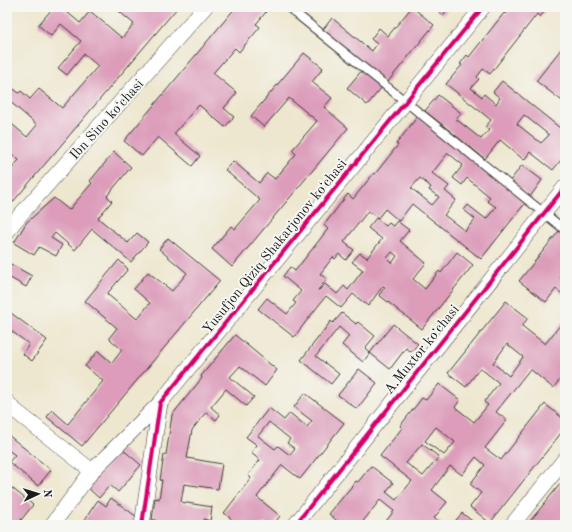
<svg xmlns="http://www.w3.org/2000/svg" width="572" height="532" font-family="'Old Standard TT',serif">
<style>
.building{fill:#dc9cba;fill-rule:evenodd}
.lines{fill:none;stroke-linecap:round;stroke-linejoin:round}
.service-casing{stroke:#3c3a37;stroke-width:10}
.minor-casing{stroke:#3c3a37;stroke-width:16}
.service{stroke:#fff;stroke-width:8}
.minor{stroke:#fff;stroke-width:15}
.cycleway-casing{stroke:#f6f6f2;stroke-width:6}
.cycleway{stroke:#d6006c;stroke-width:4}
.labels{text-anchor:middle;stroke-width:4;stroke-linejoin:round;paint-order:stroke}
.street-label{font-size:14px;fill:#1c1c1c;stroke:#f6f6f2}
</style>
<rect width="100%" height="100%" fill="#f6f6f2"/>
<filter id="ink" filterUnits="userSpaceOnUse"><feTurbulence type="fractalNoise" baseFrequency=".025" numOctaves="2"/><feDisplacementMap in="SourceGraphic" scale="8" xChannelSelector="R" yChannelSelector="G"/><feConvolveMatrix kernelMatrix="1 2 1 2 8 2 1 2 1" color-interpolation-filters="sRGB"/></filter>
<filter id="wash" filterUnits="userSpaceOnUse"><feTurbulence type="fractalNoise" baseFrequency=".012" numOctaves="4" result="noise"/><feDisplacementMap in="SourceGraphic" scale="16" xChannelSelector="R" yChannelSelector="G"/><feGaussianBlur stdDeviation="0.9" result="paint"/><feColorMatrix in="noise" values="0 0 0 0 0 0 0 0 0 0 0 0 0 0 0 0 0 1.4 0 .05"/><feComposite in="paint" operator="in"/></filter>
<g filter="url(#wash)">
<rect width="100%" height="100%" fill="#eee7cf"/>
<g id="blocks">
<path class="building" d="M54,7H61L80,23L90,11L122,38L134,24L114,7H178L7,209V174L19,160L7,150V120L27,137L37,125L7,99V84L19,93L21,91L30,99L39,89L62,108L98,66L84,54L67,75L58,68L81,41L61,24L51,36L38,25Z
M236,7H270L256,24L260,27L239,52L235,48L213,73L237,93L224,108L234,117L225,127L199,105L189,116L174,134L200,156L192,166L158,137L142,156L124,141Z
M412,7L434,25L386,84L322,31L332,18L372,51L377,44L371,39L379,28L388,36Z
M434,7H449L443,15Z
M512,7H548L540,17L537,14L490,74L483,69L477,77L479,79L471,88L482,97L484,94L496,104L500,98L493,92L502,81L560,128L565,121V155L553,170L530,152L524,160L500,140L485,159L425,111L438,95L461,113L456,119L481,139L489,130L485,127L491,120L446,84L462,65L460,64L467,55L469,57L504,13L506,14ZM524,115L549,135L541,143L517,124Z
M565,44V103L536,81Z
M304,53L323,68L312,82L332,98L324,107L348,128L232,267L212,249L231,226L235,229L260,200L225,170L233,161L259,183L267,173L275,179L296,154L292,150L317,121L289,98L264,127L251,116Z
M363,69L383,86L367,105L347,88Z
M418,116L469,157V158L501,184L502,182L526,202L481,259L412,204L399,221L385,209L378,218L368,211L344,242L354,250L346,260L339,254L335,259L333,257L320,274L327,279L318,290H319L325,284L337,294L344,286L348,290L363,270L352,262L360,253L367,258L382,239L368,228L376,218L386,226L389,223L393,226L397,221L409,230L400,241L426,263L413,279L425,289L439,271L441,273L457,252L473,265L422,329L379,295L385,287L383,286L368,306L353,294L341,308L326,296L294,337L258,309L267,298L287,314L296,303L293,301L301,291L283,276L290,267L295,271L328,229L324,225L348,194L353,199L374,173L375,174L398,145L396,144ZM448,153L463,165L453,178L462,185L467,178L490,197L487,201L496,207L486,219L468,205L464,210L475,219L465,231L444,215L456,200L445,191L449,186L432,173ZM420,178L431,187L429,190L439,197L432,205L411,188ZM392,252L397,256L392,263L387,258Z
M114,152L131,167L107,196L112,201L98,218L128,243L137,233L148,242L131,262L92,229L75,250L55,233L51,238L62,245L56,256L39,247L34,255L14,243L26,223L54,198L69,210L92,183L90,181Z
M522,165L542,180L530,197L510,181Z
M559,231L565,236V272L560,278L565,282V296L556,289L546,302L519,281Z
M168,238L220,281L82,446L47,417L52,410L68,424L103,381L85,366L98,351L112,363L122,350L109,338L117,328L85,301L119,260L128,269L107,294L137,319L150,303L134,289L148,272L172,291L187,273L159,249Z
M7,262L32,276L26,287L7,276Z
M506,301L528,318L522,326L545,344L561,324L565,327V375H564L553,388L530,369L496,412L507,420L485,448L501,460L545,404L565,420V428L490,523L470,507L481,493L470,484L485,465L476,457L462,475L450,466L432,490L447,502L434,518L443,525H409L404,521L400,525H383L394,511L380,500L360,525H342L329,514L356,481L358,482L371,466L393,483L386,492L396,500L412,481L380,456L402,428L400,426L422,398L426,400L439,384L460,400L455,407L474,422L488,405L484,402L499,383L480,368L466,387L448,373ZM507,344L523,357L509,376L493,363ZM436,427L455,442L444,455L425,441ZM422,444L439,457L423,476L406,463Z
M7,310L47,340L32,361L23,354L29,344L7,328Z
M342,313L356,324L358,322L375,336L365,348L370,353L363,362L342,345L349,336L339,327L316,356L339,374L331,384L301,360L331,321L333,323Z
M393,324L418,344L411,352L406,348L390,369L370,353Z
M235,335L277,370L265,386L240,366L230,377L254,397L246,406L226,389L211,407L220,415L216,420L206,412L192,430L187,458L222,464L218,489L184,484L181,502L212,507L210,521L204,519L203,525H155L156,520H152L155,498L159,499L162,480H160L164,455H166L172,415L202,378L201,376Z
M359,369L377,383L357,409L338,395Z
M305,393L344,423L300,479L282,465L257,497L280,516L273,525H267L264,523L263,525H239L224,513L251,478L248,475L260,460L251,453L257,445L246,437L269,408L284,420L290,413L307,427L312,421L294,407ZM269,422L290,439L287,443L295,449L290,455L278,446L275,449L258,436Z
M7,434L51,470L38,486L9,462L15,455L7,449Z
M121,448L141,465L118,492L110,485L99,498L88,488Z
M565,478V523L563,525H527Z
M7,484L33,505L17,525H7Z
M111,498L137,517L136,525H81L98,500L106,506Z
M462,513L477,525H452Z"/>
</g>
</g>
<g filter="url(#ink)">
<use href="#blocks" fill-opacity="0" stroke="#3c3a37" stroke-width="1"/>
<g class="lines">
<defs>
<path id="service" d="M288,7L565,230"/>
<path id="minor" d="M7,232L14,222L205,7
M7,402L13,409L92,471L52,525
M92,471L160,403
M142,525L160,403L483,7
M295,525L565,187
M512,525L565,459"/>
</defs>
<use href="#service" class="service-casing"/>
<use href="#minor" class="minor-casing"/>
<use href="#service" class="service"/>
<use href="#minor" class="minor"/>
<defs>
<path id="cycleway" d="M142,525L160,403L483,7
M295,525L565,187"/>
</defs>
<use href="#cycleway" class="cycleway-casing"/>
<use href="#cycleway" class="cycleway"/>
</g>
</g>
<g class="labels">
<g class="street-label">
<text transform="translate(106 119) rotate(-48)" y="5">Ibn Sino koʻchasi</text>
<text transform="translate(274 246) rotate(-51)" y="5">Yusufjon Qiziq Shakarjonov koʻchasi</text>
<text transform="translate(421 349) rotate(-51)" y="5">A.Muxtor koʻchasi</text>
</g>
</g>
<rect width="572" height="532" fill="none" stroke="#f6f6f2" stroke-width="24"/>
<g transform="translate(38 494) rotate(86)" stroke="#f6f6f2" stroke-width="3" paint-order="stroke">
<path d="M0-3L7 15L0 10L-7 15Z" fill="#1c1c1c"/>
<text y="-6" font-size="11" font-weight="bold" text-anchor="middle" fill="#1c1c1c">N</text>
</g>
</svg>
